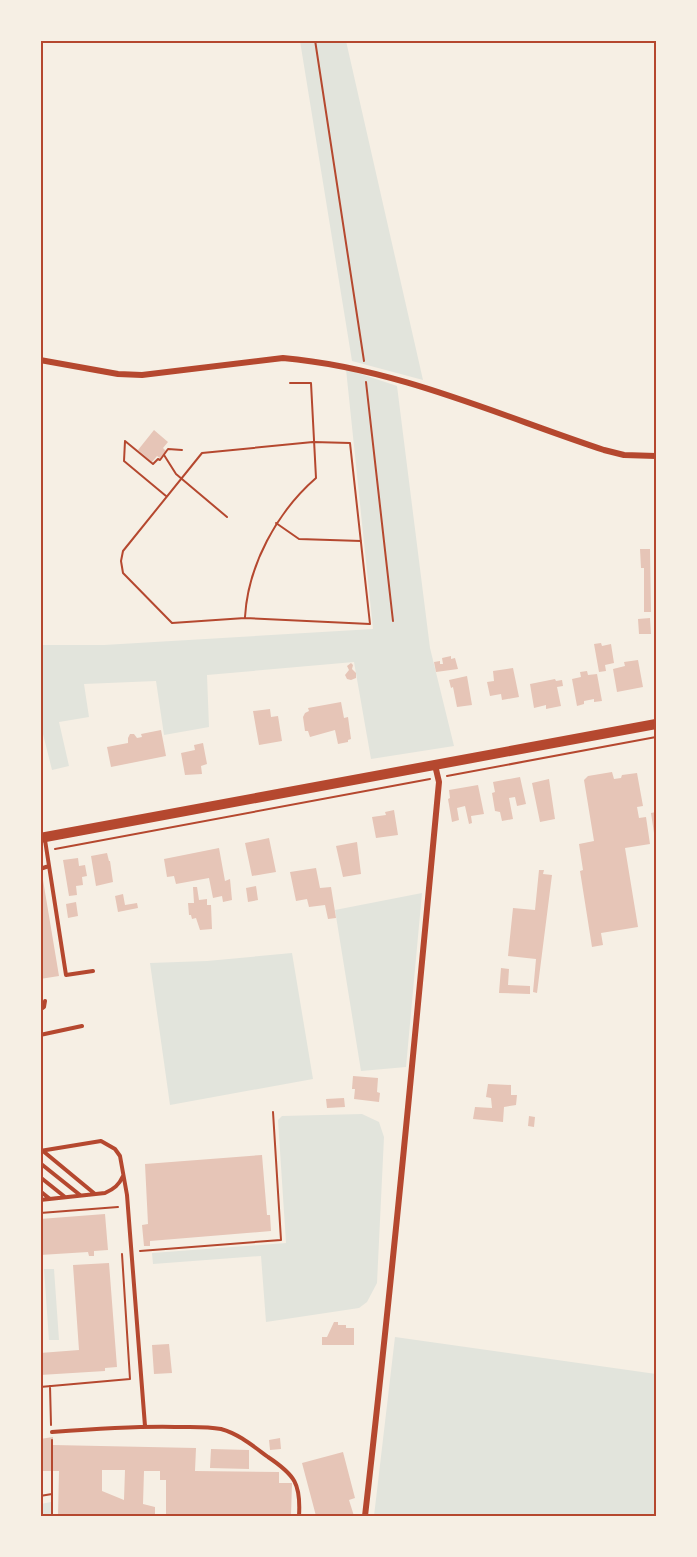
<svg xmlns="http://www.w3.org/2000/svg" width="697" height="1557" font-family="'Public Sans',sans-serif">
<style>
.green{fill:#e2e4dc}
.building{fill:#e6c5b7;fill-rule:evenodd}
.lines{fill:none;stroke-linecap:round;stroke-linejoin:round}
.path{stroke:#b5482f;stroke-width:2}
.service{stroke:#b5482f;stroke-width:4}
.minor{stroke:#b5482f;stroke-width:6}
.secondary{stroke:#b5482f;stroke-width:10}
.neatline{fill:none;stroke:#b5482f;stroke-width:2}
</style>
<rect width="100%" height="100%" fill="#f6efe4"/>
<path class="green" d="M300,41H346L423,380L352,361Z
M346,369L397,386L430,648L454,746L371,759L354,662L207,675L209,727L164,735L156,681L84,684L89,717L59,722L69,766L52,770L41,726V645H104L373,629Z
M422,893L406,1067L361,1071L335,910Z
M292,953L313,1079L170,1105L150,963L207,961Z
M362,1114L379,1122L384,1137L377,1283L367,1302L359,1308L266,1322L261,1256L153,1264L152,1253L286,1243L278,1120L282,1116Z
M44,1269H54L59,1340H49Z
M395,1337L656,1374V1516H374Z
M51,1502V1516H41V1504Z"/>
<path class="building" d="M154,430L168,442L163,448L166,451L160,458L157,456L152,462L138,450Z
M640,549H650L651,612H644V568H641Z
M650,618L651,634H639L638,619Z
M601,643L602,646L611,644L614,663L605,665L606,671L599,672L594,644Z
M451,656V659L455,658L458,669L436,672L434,662L440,661V664H443L442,658Z
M638,660L643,687L617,692L613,669L625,666L624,662Z
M351,663L353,665L352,669L356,673V678L351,680L347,679L345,675L349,670L347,666Z
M513,668L519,697L502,700L501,694L490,696L487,682L494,681L493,671Z
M587,671L588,675L597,674L602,701L594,702V699L584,701V704L577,706L572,679L581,677L580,672Z
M467,676L472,705L457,707L453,687L451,688L449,680Z
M555,679L556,681L562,680L563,686L557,687L561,706L546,709V705L534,708L530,684Z
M341,702L344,718L348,717L351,739L348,740V742L338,744L335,730L310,737L308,731H305L303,717L305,713L309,711L308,708Z
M270,709L271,717L278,716L282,741L259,745L253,711Z
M161,730L166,756L111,767L107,747L128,743V738L130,734H134L137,738L142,737L141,734Z
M203,743L207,764L201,766L202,774L185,775L181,753L195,750L194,745Z
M612,772L614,779L621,778L622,775L637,773L643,806L637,807L639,818L646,817L650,844L625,848L638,927L601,933L603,945L592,947L580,871L583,870L579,844L594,841L584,780L588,776Z
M520,777L526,804L517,806L515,797L509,798L513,819L502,821L500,812L495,811L492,793L495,792L493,782Z
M549,779L555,819L540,822L532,783Z
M478,785L484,814L471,816L472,823L469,824L465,806L457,808L459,820L452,822L448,799L450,798L449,790Z
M394,810L398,835L376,838L372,817L386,815L385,812Z
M656,812V833H654L651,813Z
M269,838L276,872L252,876L245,843Z
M357,842L361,874L343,877L336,846Z
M219,848L225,881L230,879L232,900L223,902L222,896L213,898L209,878L176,884L174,876L167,877L164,859Z
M107,853L109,861H110L113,882L96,886L91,856Z
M78,858L79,866L85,865L87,876L82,877L83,885L76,886L77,895L69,896L63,860Z
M316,868L320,888L331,887L336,918L328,919L325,905L309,907L307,899L296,901L290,872Z
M539,870H544L543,874L552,875L537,993L533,992L536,959L508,956L513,908L535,910Z
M40,880H43L59,976L40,979Z
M256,886L258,900L248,902L246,888Z
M193,887H197L199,900L207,899V905H211L212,929L200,930L196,918L192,919L191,915H189L188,903H194Z
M123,894L125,905L137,903L138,908L118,912L115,896Z
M76,902L78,916L68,918L66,904Z
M501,968L509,969L508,985L530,986V994L499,993Z
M353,1076L378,1078L377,1092L380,1093L379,1102L354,1099L355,1089H352Z
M488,1084L511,1085V1095H517L516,1105L504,1107L503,1122L473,1119L475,1107L492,1108L491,1098L486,1097Z
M344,1098L345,1107L327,1108L326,1099Z
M529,1116L535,1117L534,1127L528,1126Z
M262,1155L267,1215H270L271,1231L150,1241V1246H144L142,1225L148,1224L145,1164Z
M105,1214L108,1250L94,1251V1256H89L88,1252L40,1255V1219Z
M109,1263L117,1367L105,1368V1371L40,1375V1353L79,1350L73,1265Z
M334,1322H338V1325H346V1328H354V1345H322V1337H327Z
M169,1344L172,1373L154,1374L152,1345Z
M53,1437V1445L196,1448L195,1471L279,1472V1483H292L291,1516H166V1480H160V1471H144L143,1504L155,1507V1516H58L59,1471H40V1439ZM102,1470H125L124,1500L102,1491Z
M280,1438L281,1449L270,1450L269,1440Z
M211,1449L249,1450V1469L210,1468Z
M343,1452L355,1498L349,1500L354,1516H316L302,1463Z"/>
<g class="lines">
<path class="path" d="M315,40L364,361
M366,382L393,621
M125,441L124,461L166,496
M125,441L153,464L158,459L160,460L168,449L182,450
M313,442L350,443L370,624L245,618L172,623L123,573L121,561L123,551L202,453Z
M164,455L176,474L227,517
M276,523L299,539L361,541
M245,617C248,565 277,512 316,478L311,383H290
M447,776L656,737
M55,849L430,779
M40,1213L118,1207
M140,1251L281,1240L273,1112
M50,1386L51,1425
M40,1387L130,1379L122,1254
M52,1440V1516
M40,1496L52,1494"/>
<path class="service" d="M45,840L66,975L93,971
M40,869L49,866
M40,1010L44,1007L45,1001
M40,1035L82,1026
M40,1151L101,1141L115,1149L120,1156L127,1195L145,1426
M43,1151L95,1194
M40,1163L80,1195
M40,1177L65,1197
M40,1191L50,1199
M40,1200L105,1193C114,1189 119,1185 123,1176
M52,1432C93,1429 134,1426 175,1427C190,1427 206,1426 221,1429C239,1434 253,1446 268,1457C295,1475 301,1484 299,1516"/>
<path class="minor" d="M40,360L118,374L142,375L283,358C396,368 498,415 604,450L624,455L656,456
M365,1516C393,1272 416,1027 439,782L435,765"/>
<path class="secondary" d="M40,838L656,724"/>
</g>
<rect width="697" height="1557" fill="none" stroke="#f6efe4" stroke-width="84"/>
<rect x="42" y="42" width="613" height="1473" class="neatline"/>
</svg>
